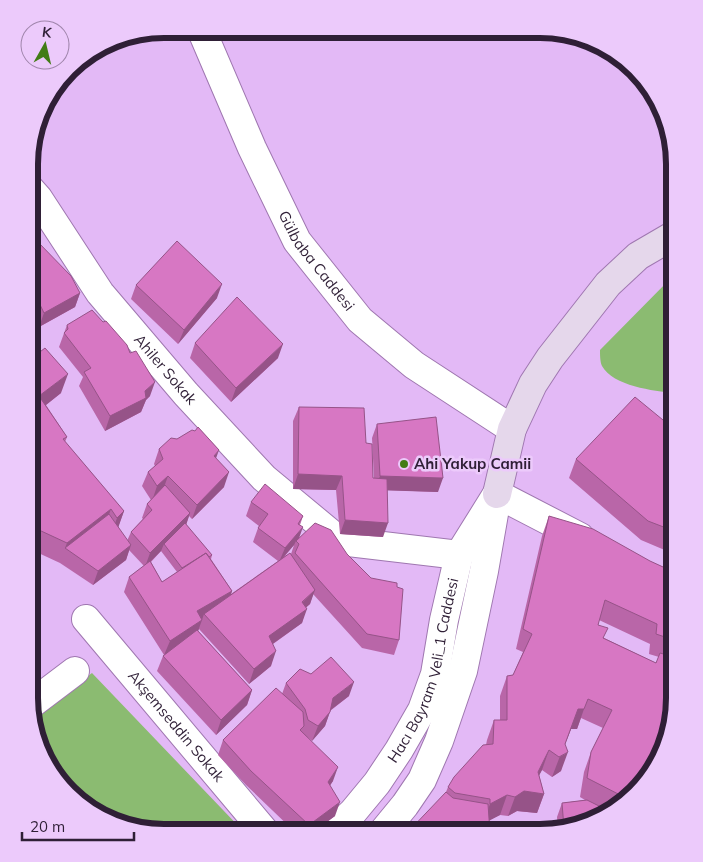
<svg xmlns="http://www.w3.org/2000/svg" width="703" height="862" font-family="Mulish,sans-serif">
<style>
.green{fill:#8bbb71}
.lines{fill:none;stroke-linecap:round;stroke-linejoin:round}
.street-casing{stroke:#9f77b0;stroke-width:30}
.secondary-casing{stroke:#9f77b0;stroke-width:30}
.street{stroke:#fff;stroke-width:28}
.secondary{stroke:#e5d7eb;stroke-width:28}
.wall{fill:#b966a8;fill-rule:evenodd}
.shaded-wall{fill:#965388}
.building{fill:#d777c3;stroke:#965388}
.poi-dot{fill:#427c16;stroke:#eccafb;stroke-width:2}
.labels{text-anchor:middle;stroke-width:5;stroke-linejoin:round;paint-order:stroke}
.street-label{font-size:15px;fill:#2f1f36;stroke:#eccafb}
.poi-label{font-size:15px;font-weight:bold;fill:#2f1f36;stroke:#eccafb;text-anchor:start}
.rim{fill:none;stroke:#2f1f36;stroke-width:6}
</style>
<rect width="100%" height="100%" fill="#e3b9f6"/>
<path class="green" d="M672,277H674V393C654,391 613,386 602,366C600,362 600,354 600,350Z
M92,673L245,833H154L89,811L47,766L33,717Z"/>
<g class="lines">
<defs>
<g id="street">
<path id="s1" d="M201,29L252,148L297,241L360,320L414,365L512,429"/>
<path id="s2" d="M30,189L38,198L100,293L186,394L264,478L340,541L459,555"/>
<path d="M497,494L580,537"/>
<path id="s3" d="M86,619L266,833"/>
<path d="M30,705L75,671"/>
<path id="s4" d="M331,833L353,812L377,783L399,750L422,710L435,674L444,620L459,555L497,494"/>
<path d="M382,833L405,805L422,780L439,741L463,671L484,571L495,508"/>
</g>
<path id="secondary" d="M497,494L512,429L533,384L550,358L608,284L638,256L674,235"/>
</defs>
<use href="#street" class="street-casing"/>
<use href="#secondary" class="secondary-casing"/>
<use href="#street" class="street"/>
<use href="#secondary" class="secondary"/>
</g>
<path class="wall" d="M30,224L37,241L80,293L75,307L39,327L30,309Z
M136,285L217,298L178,344L131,299Z
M67,325L130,353L150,396L146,400L141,412L105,431L79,386L83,377L59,347Z
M30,335L31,352L61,393L46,405L67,437L65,442L124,511L118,527L127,541L131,532L143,519L142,518L147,504L151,500L142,486L148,472L155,466L154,464L159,449L216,459L224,487L192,519L189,516L186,525L212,555L211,559L232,591L231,594L278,561L253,542L258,528L259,526L246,516L251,502L303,516L300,525L299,538L399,640L394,655L362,648L313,594L310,604L306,607L302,623L273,644L271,666L249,684L199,629L198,631L252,690L247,705L216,735L157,671L163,656L164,655L124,592L129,577L144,566L129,550L126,560L93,585L60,563L32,550L29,547ZM294,545L291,554L285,556ZM161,551L177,572L162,582L151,562Z
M195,343L278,358L231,402L190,358Z
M299,407L366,443L373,478H374L372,438L377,424L438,492L387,490L383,537L340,534L336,490L293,489V421Z
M674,429V554L641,540L569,478L576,459Z
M549,516L674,572V708L652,773L610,812L603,809L604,816L558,830L557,817L562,803L585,800L580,797L584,772L591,752L603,728L581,718L577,729H571L565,744L561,771L552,777L542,770L539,775L544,794L537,813L517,811L508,816L500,815L489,820L490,833L446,792L448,787L486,745L487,740L494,720H500V696L507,676L513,675L523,652L516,649L542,536ZM599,620L650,644L649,654L659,657L656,663L604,638L598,625Z
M286,683L349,696L330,711L325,726L312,741L306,736L333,781L330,785L335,816L312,833H296L246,785L218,755L223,740L282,694Z
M525,823L549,831L548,833H521Z"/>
<path class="shaded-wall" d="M222,284L217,298L178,344L184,330Z
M80,293L75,307L39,327L44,313Z
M283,344L278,358L231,402L236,388Z
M68,374L61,393L32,416L39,396Z
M155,382L150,396L146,400L141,412L105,431L110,416L145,391Z
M219,450L214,464V456Z
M229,472L224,487L192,519L197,505Z
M298,474L342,476L336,490L293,489Z
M168,476L163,490L152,501L157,486Z
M380,476L443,478L438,492L374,490Z
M111,509L104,528L65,548L67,543Z
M124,511L117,531L110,537L117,518Z
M190,513L185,528L164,544L161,551L145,567L150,553Z
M345,520L388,523L383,537L340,534Z
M303,527L298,541H296L294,545L279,562L285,548Z
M131,545L126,560L93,585L98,571Z
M315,590L310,604L298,615L307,609L302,623L264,650L269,636Z
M232,591L227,606L204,614L202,620L197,611Z
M202,620L197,634L164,655L170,641Z
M276,651L271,666L249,684L254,669Z
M354,682L349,696L328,712L333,698Z
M252,690L247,705L216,735L221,720Z
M578,709H584L577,729H571L560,757L568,752L561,771L552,777Z
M330,712L325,726L312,741L318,726Z
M549,750L542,770L531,791L538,772Z
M338,767L333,781L323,796L328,782Z
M524,791L544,794L537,813L517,811L508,816L515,797Z
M507,795L500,815L483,824L490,804Z
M340,802L335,816L312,833H306L309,825Z"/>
<path class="building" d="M30,224L37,241L71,276L80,293L44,313L30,284Z
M177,241L222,284L184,330L136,285Z
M237,297L283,344L236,388L195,343Z
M92,310L103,322L106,321L127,345L130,353L136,351L155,382L145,391L146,398L110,416L84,372L91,368L64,333L68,329L67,325Z
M30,335L32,345L31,352L36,355L45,348L68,374L39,396L67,437L63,439L124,511L117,518L111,509L67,543L39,530L29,520Z
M635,397L674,429V531L648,521L576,459Z
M299,407L364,408L366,443L372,444L373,478L387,479L388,523L345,520L342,476L298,474Z
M436,417L443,478L380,476L377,424Z
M198,427L219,450L214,456L229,472L197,505L168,476L157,486L148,472L163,459L159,449L171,438L177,439L192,430L195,431Z
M265,484L303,516L298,524L303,527L285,548L258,528L268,514L251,502Z
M165,485L190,513L150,553L131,532L152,510L147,504Z
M109,514L131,545L98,571L65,548Z
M549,516L593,529L650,561L674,572V640L656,634L657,624L605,600L598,625L608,628L603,638L656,663L660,653L674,657V708L652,773L641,783L638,781L632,792L626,798L587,778L591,752L612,710L588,699L584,709H578L565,744L568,752L559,757L549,750L538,772L544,794L524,791L515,797L507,795L490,804V799L455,793L448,787L454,777L483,745L493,744L494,720H507V676L513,675L532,634L523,629Z
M185,523L212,555L209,557L206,553L182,568L164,544Z
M315,523L331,530L347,554L371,578L397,583V587L403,589L399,640L367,634L295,553L299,544L296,541Z
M206,553L232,591L197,611L202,620L170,641L129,577L150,561L162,582Z
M290,553L315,590L302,602L307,609L269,636L276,651L254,669L204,614Z
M197,630L252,690L221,720L163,656Z
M331,657L354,682L333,698L330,712L318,726L308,720L305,709L286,683L300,669L311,674Z
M276,688L303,712L304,726L300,730L338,767L328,782L340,802L309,825L251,771L223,740Z
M446,792L453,798L488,804L490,833H407Z
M587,800L603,808L604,816L564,828L562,803Z
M525,823L549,827V831H556L548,833H525Z"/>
<circle class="poi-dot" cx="404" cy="464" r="5"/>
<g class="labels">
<g class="street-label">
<text dy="5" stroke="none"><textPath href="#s1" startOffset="260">Gülbaba Caddesi</textPath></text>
<text dy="5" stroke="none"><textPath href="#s2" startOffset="226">Ahiler Sokak</textPath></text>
<text dy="5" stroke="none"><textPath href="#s4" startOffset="192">Hacı Bayram Veli_1 Caddesi</textPath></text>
<text dy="5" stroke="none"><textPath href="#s3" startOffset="140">Akşemseddin Sokak</textPath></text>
</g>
<g class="poi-label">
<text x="414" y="469">Ahi Yakup Camii</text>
</g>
</g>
<path d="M0 0H703V862H0ZM164 38H540A126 126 0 0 1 666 164V698A126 126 0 0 1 540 824H164A126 126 0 0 1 38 698V164A126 126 0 0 1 164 38Z" fill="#eccafb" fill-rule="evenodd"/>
<path class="rim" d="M164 38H540A126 126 0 0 1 666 164V698A126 126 0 0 1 540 824H164A126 126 0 0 1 38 698V164A126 126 0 0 1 164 38Z"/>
<g transform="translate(45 45) rotate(8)"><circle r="24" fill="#eccafb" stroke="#a086ac"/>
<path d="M0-4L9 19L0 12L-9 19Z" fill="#427c16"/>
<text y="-8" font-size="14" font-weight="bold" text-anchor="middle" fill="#2f1f36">K</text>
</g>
<path d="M22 832v8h112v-8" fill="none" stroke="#2f1f36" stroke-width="2.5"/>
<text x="30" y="832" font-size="15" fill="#2f1f36" stroke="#eccafb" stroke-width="4" paint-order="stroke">20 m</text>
</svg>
